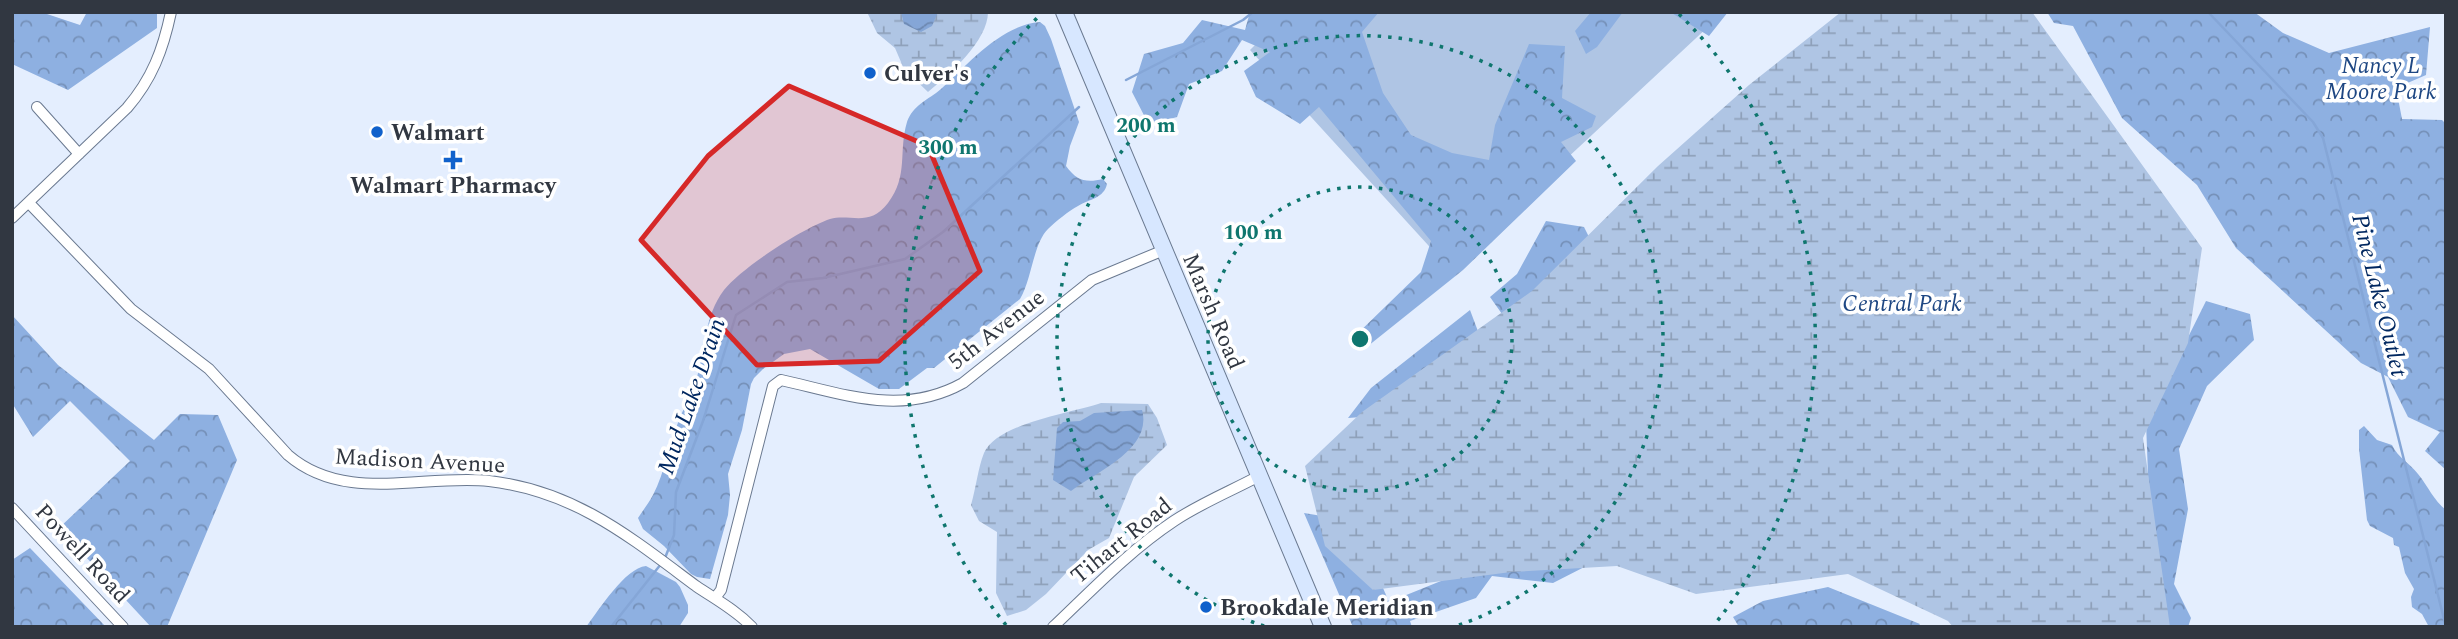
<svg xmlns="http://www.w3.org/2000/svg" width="2458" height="639" font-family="Spectral,serif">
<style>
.green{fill:#afc5e4}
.forest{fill:url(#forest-crowns)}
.wetland{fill:url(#wetland-marsh)}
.water{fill:url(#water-waves)}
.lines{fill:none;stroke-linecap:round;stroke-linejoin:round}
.stream{stroke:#85a6d7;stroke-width:2.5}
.minor-casing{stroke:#6a7990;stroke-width:12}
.secondary-casing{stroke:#6a7990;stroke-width:18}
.minor{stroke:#fff;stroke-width:10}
.secondary{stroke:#d7e7ff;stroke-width:16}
.marked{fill:#d62828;fill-opacity:0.2;stroke:#d62828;stroke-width:5;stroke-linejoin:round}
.ring{fill:none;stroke:#0f766e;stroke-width:3.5;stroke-dasharray:3.5 7}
.poi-dot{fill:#1061cb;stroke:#fff;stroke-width:2.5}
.labels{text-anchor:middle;stroke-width:7;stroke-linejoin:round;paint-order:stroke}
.park-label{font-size:23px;font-style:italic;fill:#1e4783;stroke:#fff}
.poi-label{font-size:23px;font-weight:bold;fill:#313741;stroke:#fff;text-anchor:start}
.street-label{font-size:23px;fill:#313741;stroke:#fff}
.water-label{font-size:24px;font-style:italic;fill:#002760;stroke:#fff}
.centre{fill:#0f766e;stroke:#fff;stroke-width:3.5}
.ring-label{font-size:21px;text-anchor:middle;font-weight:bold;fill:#0f766e;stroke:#fff;stroke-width:7;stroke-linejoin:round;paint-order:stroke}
</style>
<defs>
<pattern id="forest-crowns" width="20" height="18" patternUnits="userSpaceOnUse" patternTransform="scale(1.75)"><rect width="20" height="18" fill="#8eb0e1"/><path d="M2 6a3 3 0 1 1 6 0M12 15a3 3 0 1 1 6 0" fill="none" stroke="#7590b8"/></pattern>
<pattern id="wetland-marsh" width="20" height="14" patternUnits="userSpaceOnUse" patternTransform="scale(1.75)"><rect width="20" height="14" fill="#afc5e4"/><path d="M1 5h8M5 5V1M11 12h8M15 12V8" fill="none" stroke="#8fa1ba"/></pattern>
<pattern id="water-waves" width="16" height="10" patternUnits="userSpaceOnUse" patternTransform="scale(1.75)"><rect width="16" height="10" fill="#85a6d7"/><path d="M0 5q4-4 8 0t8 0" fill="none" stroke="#6d88b0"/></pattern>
</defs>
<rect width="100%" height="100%" fill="#e4eefe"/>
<path class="green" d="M1277,12H1724L1449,268L1250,50L1279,21Z"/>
<path class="forest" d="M12,12H41L80,25L87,12H157V28L68,90L12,64Z
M1250,12H1379L1362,32L1383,93L1411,135L1452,153L1489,160L1495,125L1529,44L1565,46L1562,98L1596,116L1592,127L1561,142L1576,161L1463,270L1363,350L1352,339L1421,272L1431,241L1319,107L1300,124L1256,97L1244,71L1270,52L1242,40L1222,71L1189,84L1177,117L1149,125L1132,92L1144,54L1183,43L1202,20L1245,30Z
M1591,12H1623L1597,47L1586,54L1575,31Z
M1670,12H1728L1709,36Z
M2047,12H2254L2283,33L2329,53L2430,27L2426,75L2396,88L2402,119L2442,120L2446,124V470L2425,451L2440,432L2408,417L2388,377L2361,363L2236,248L2197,185L2122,118L2073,26L2054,23Z
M1040,22L1045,26L1051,39L1079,122L1070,146L1066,166C1077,181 1086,183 1103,179L1107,184C1104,198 1090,199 1078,206C1069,211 1056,221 1048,229C1033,244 1032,279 1020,299L934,368H927L899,389H879L810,349L784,354L763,369L754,378L751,384L742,430L728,474L730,495L728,515L710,579L697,577L691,574L664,546L643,529L638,518C643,510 649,503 653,495C665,472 669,444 679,420C684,407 692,394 696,381C705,351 704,316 724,290C741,268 803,228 830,219C850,213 869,228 888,203C909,175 898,152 907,122C913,105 928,100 941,89C968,64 1001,25 1040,22Z
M1546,221L1584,227L1599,257L1602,558L1553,583L1492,576L1476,598L1410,621L1412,627H1353L1304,513L1328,517L1365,546L1389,602L1478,566L1403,414L1348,418L1371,388L1470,310L1485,350L1514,331L1490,297L1517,274Z
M2206,301L2250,314L2254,340L2207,386L2179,449L2188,509L2174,584L2191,618L2188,627H2143L2150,527L2146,422Z
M12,315L58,365L154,440L180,414L218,415L237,460L167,627H151L59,528L130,461L70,401L33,437L12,403Z
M2364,426L2377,440L2392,445C2398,458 2410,463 2418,474C2428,486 2434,501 2446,510V627H2429L2422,614L2412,607L2411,597L2414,589L2405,573L2399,547L2394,545L2393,538L2370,526L2367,520L2359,449V430Z
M30,548L106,627H12V560Z
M646,566L676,582L680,587L688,605V613L679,627H586C599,610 625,568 646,566Z
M1828,587L1920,624L1918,627L1851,625L1850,627H1739L1733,617L1763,601Z"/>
<path class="wetland" d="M867,12H988C988,41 949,75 928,92L904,69L895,48L877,33Z
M1841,12H2032L2202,248L2188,343L2143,438L2170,627H1953L1948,621L1848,574L1696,594L1617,566L1511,572L1373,590L1325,546L1305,466L1362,412L1532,291L1658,166L1749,85Z
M1101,403L1148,404L1157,418L1167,445L1134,477L1109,538L1088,550L1046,594L1026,610L1007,616L996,593L997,532L979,521L971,505C976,488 978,468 984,453C997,423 1072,413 1101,403Z"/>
<path class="water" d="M901,12H938L932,26L921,32L904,24Z
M1142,410C1153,449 1096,472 1071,491L1053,480L1057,428L1063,422L1080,421L1094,413Z"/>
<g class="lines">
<path class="stream" d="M2208,12L2313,122L2323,138L2446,627
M1126,80L1243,20L1253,12
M665,558L674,535L676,492L703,421L736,315L787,282L823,278L905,259L943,232L1079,107
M611,627L661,564"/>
<defs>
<path id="minor" d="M37,107L79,154
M29,203L131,309L209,369L288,455C345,504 422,474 489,481C575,491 630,537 696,586C715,599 736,610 752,627
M12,218L127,108C152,79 163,50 171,12
M12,508L123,627
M715,598L721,590L773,386L781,380C844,394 902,417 963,383L1092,280L1164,250
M1053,627C1092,590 1129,551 1174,521C1201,503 1231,491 1259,476"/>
<path id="secondary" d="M1064,12L1323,627"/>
</defs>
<use href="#minor" class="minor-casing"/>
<use href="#secondary" class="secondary-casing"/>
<use href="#minor" class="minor"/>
<use href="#secondary" class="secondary"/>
</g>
<path class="marked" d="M789,86L928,146L980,271L879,361L757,365L641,240L708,156Z"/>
<g class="ring">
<circle cx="1360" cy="339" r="152"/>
<path d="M1264 626A303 303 0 1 1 1456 626"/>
<path d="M1006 625A455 455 0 0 1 1041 14M1679 14A455 455 0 0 1 1714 625"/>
</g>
<g class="poi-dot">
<circle cx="870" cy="73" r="7"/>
<circle cx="377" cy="132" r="7"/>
<path d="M449.5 149.5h7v7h7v7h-7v7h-7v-7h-7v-7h7z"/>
<circle cx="1206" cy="607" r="7"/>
</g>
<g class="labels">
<g class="park-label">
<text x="2381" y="73">Nancy L<tspan x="2381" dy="26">Moore Park</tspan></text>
<text x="1902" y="311">Central Park</text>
</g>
<g class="poi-label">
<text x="884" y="81">Culver's</text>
<text x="391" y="140">Walmart</text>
<text x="453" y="193" text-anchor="middle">Walmart Pharmacy</text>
<text x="1220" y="615">Brookdale Meridian</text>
</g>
<g class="street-label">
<text transform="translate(1214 311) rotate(67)" y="8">Marsh Road</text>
<text transform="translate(996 329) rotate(-38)" y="8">5th Avenue</text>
<text transform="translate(420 460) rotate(3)" y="8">Madison Avenue</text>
<text transform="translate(1121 540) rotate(-39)" y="8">Tihart Road</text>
<text transform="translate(83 553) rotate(47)" y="8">Powell Road</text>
</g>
<g class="water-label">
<text transform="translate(2380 295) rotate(76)" y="8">Pine Lake Outlet</text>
<text transform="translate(691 396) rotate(-71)" y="8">Mud Lake Drain</text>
</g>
</g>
<circle cx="1360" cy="339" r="10" class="centre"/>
<g class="ring-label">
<text x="1146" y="132">200 m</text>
<text x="948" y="154">300 m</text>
<text x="1253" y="239">100 m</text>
</g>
<rect width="2458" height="639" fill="none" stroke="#313741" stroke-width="28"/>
</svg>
